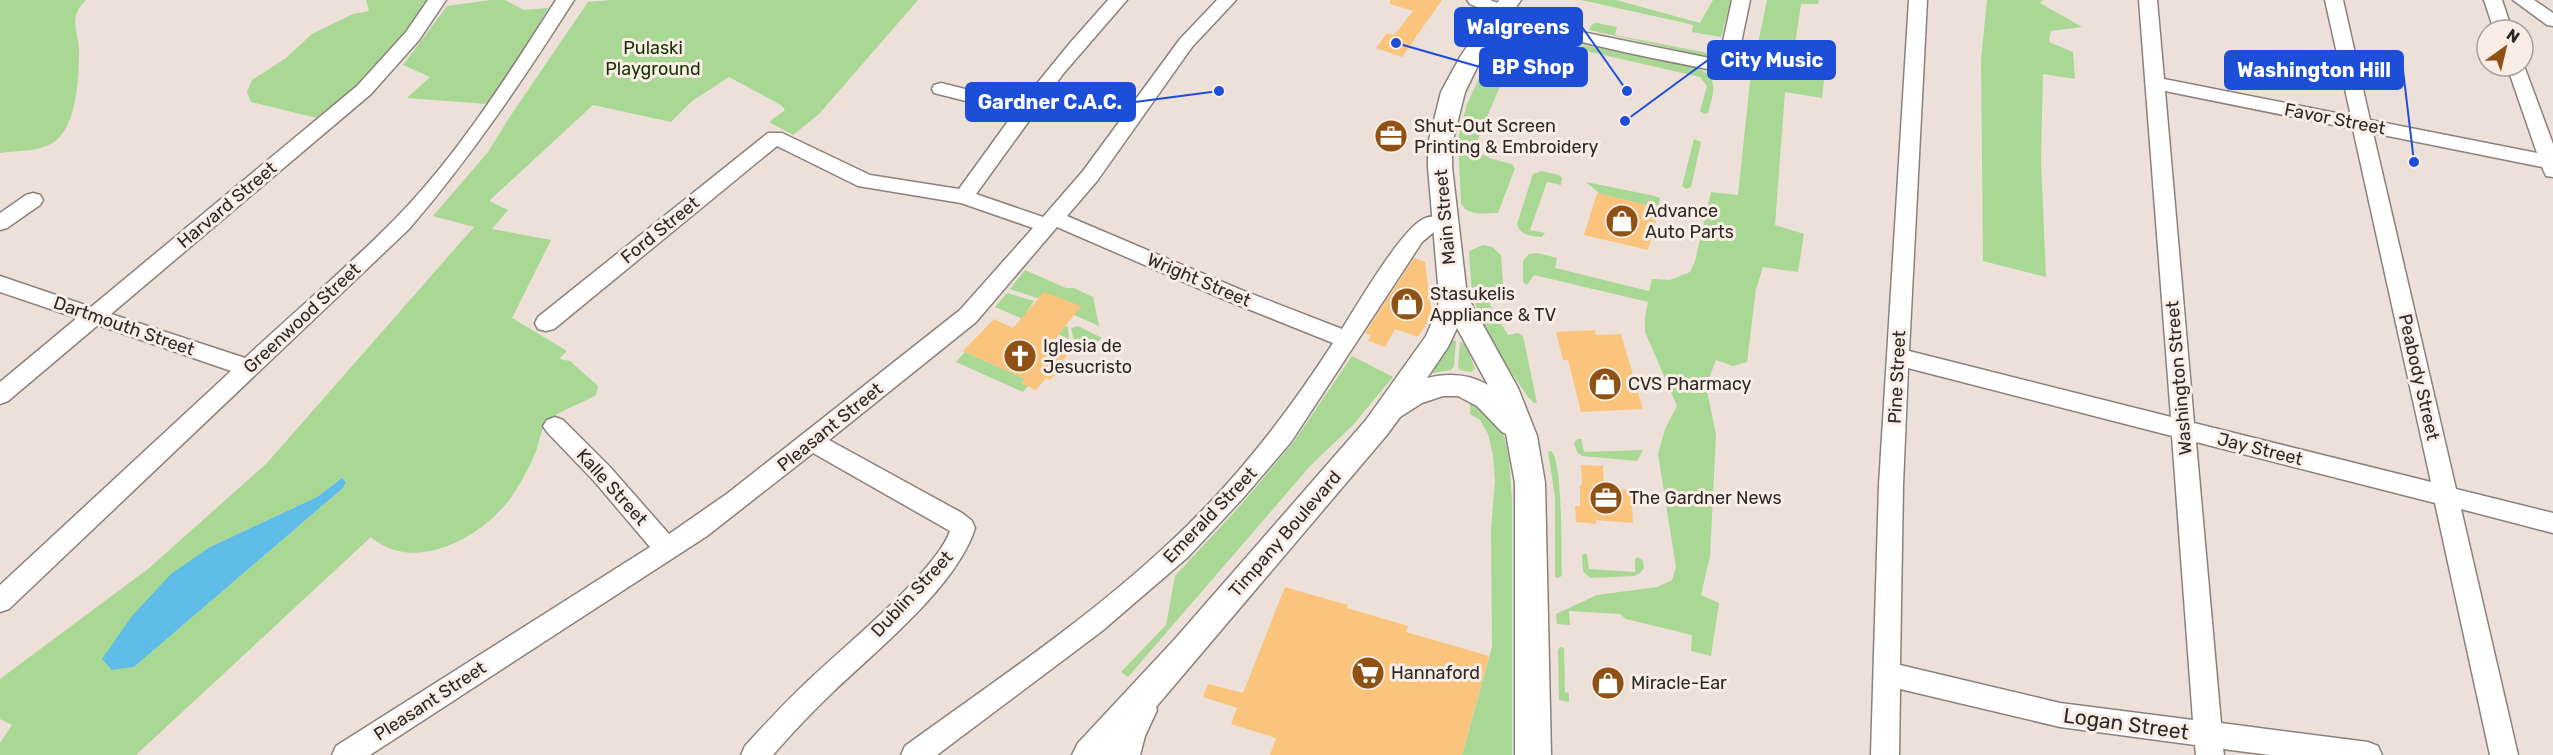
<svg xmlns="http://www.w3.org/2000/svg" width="2553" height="755" font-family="Rubik,sans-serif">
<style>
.green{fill:#a8d894;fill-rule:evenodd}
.water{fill:#5ebce7}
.building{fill:#fbc47d}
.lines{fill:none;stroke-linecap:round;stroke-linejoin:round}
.minor-casing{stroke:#8b817b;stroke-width:3}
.major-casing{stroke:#8b817b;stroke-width:3}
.minor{fill:#fff;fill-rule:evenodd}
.major{fill:#fff;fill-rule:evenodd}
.labels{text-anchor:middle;stroke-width:6;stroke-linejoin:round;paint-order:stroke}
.park-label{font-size:18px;fill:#143302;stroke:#f9ede6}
.street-label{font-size:18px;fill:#2c2825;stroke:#f9ede6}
.poi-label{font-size:18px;fill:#2c2825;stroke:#f9ede6;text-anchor:start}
.near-street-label{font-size:21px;fill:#2c2825;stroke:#f9ede6}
.leader{fill:none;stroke:#1d4ed8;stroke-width:2}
.callout-dot{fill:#1d4ed8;stroke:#f9ede6;stroke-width:2}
.callout{fill:#1d4ed8;stroke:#1d4ed8;stroke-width:2}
.callout-label{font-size:20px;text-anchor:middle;font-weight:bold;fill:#fff}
</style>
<rect width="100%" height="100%" fill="#ece0d9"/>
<path class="green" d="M0,0H86C67,18 79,31 79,51C79,77 77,126 54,142C37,153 18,150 0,153Z
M366,0H430L398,48L321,119L251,102L247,92L252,80L286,58L312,34L353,14L369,11Z
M491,0H505L524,10L548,8L515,68L488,104L407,98L430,77L403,65L447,6Z
M612,0H918L819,114L793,135L769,122L785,110L781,105L729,77L692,101L671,122L593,105L489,201L508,210L492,229L551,240L512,318L567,351L559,359L570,361L598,386L596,395C582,403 564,409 551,418C541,426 540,440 536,451C531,464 524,477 517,488C492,533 416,577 371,537L136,755H0V743L12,725L0,719V679L148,569L267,463L474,227L433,216L488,152L509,118L588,2ZM342,478L346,482L343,488L134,667L112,670L210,547L317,497Z
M1581,0H1616L1700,23L1713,0H1731L1721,37L1692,32L1693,25L1681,22Z
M1767,0H1819L1818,4H1801L1791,72L1824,80L1822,98L1785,92L1775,225L1804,234L1798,272L1763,267L1756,289L1747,362L1733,366L1716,360L1706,386L1716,435L1710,556L1701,595L1719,603L1711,656L1691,651L1692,635L1626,619L1620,614L1569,611L1570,625L1557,624L1556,614L1597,595L1657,587L1672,580L1676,567L1658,454L1665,429L1677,406L1645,332V317L1648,302L1534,275L1527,285L1523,282V261L1529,254L1538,253L1557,258L1555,268L1649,291L1652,279L1670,280L1690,272L1695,261L1711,192L1738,195L1750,82Z
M1987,0H2043L2040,3L2082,27L2051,31L2049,42L2073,52L2075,79L2043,74L2041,160L2046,277L1983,261L1981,60Z
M1540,8L1573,17L1576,22L1573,25L1525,12Z
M1597,23L1617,27L1615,35L1708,53L1709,45L1719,49V51L1715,55L1705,56L1589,30L1592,24Z
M1514,29L1558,41L1557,48L1560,49L1558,51C1543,47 1525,39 1514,52L1476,144L1480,153L1492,159L1512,164L1515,168L1498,213C1486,213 1467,217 1461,203L1458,139L1467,104L1487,62L1506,33Z
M1583,45L1690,66C1720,74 1715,88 1708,113L1704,114L1700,111L1707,86L1700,77L1582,50L1580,48Z
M1694,139L1701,142L1691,187L1686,189L1682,186Z
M1542,171L1559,175L1562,178L1561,185L1547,182L1530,230L1545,233L1542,237C1532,236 1520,236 1517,224L1533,174Z
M1586,182L1655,196L1660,198L1659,208L1600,194Z
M1483,245L1492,247L1501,255L1504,298L1503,300L1489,303L1508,335L1518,333L1523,336L1537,403H1534L1528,397L1494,347L1482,322L1472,295L1469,251Z
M1025,270L1066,288H1074L1093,297L1099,326L1072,314L1080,308L1079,306L1037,298L1010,289Z
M1007,293L1034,301L1026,313L1068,327L1069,339L995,307Z
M1078,326L1102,338L1092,347L1074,340L1071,328Z
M1452,340L1456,341L1454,366L1451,370L1432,373L1431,371Z
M1460,342L1466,345L1475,369L1471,372L1460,370L1458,367Z
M965,352L1025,379L1021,383L1028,386L1023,392L956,362Z
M1352,356L1393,377L1352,426L1311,465L1128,677L1121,672L1166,625L1175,576L1240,506L1293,443Z
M1461,395L1470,396L1501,423L1509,459L1512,499V755H1462L1492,647L1491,530L1495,481L1493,455L1488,434L1480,420L1470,414V401L1461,398Z
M1578,439H1581L1584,452L1643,450L1637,461L1582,456L1577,452L1574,443Z
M1551,451C1563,459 1561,553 1562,573V576L1557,578L1555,577V497L1548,452Z
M1585,553L1587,555L1589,569L1635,572V559L1638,557L1643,561L1644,568L1640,573L1634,576L1590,578L1583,571L1582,555Z
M1560,647L1564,648L1565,692L1569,693V702L1559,700L1558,650Z"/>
<path class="water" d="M342,478L346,482L343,488L134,667L112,670L102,659L132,616L171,574L210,547L317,497Z"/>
<path class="building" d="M1390,0H1442L1402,57L1376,48L1387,33L1394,35L1413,11L1390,4Z
M1597,193L1659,208L1648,250L1584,235Z
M1414,258L1425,262L1432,315L1418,337L1395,329L1385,347L1368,341L1371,335L1365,333Z
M1044,292L1081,306L1054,341L1073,349L1063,360L1066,362L1050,380L1046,378L1036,390L1021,383L1025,379L963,351L994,319L1013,328Z
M1595,330L1596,335L1621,334L1643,409L1581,412L1568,360H1563L1556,332Z
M1581,465L1603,466L1604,488L1631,490L1633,523L1596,520V524L1576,522L1575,506H1580V485H1582Z
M1285,587L1348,605L1347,608L1408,626L1406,632L1489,656L1462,755H1270L1276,738L1231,724L1237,708L1203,697L1208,684L1243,693Z"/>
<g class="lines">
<defs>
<path id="minor" d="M428,0H446L419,40L371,94L111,314L245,358C294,312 347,268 395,219C458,155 508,75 556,0H574C523,80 471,157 409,229L9,609L0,612V585L231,371L98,325L8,401L0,404V382L77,318L0,292V276L91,307L357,86L406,32Z
M1108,0H1127L1063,74L976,194L1043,217L1083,171L1180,39L1217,0H1236L1192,47L1097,181L1067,216L1239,289L1342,329C1357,305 1401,230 1423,219C1431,215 1443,216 1451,218L1454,223L1451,228L1435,231L1422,242L1291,442L1243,498L1188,557L1102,631L937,755H901L905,746C995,681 1088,619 1169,543C1233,484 1286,416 1333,343L1223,299L1057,227L976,322L829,440L962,513L972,521L975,528C957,586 877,650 833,692C812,712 792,733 773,755H741L745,746C767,722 788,699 812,677C845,646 937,570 950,531L813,453L707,536L370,755H332L336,746L650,547L594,481L547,432L543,426L547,420L555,417L563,420L610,467L669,534L728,493L960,310L1033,228L961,203L858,186L777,146L554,329L546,331L538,329L535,323L538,317L768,133H782L870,175L959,189L1014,113L934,93L932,89L934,85L941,83L1021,103L1070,43Z
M1467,0H1490L1542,21L1572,30L1719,60L1732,0H1750L1736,67L1733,71L1727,73C1639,55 1552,41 1470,4Z
M1909,0H1927L1909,351L2171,417L2139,0H2157L2164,79L2351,116L2325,0H2343L2370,120L2537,153L2507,66H2523V63L2553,144V177L2546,176L2542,167L2373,133L2456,489L2553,513V533L2461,509L2518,755H2490L2435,503L2196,442L2221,723L2368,742L2378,746L2382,755H2270L2223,749L2224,755H2196L2195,745L2060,727L1900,689L1899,755H1871L1879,485ZM2165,91L2353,129L2431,482L2194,423ZM1908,368L2172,436L2193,720L2060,703L1900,665L1903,485Z
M2484,0H2502L2512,30H2494Z
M2513,0H2534L2553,13V26L2547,25Z
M33,193L40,195L43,200L40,205L7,228L0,230V213L26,195Z"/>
<path id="major" d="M1499,0H1521L1482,57L1465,92L1452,144V167L1467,296L1518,388L1537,436L1545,483L1551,755H1515V483L1506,434L1502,432L1477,406L1458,396H1443L1422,403L1400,417L1386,436L1156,707L1157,710L1145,736L1140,755H1072L1078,743L1174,640L1366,420L1426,336L1438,308L1439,296L1428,167V144L1441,92L1460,57ZM1457,328L1488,385C1469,374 1448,373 1427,378L1448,347Z"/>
</defs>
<use href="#minor" class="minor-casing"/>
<use href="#major" class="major-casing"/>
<use href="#minor" class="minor"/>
<use href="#major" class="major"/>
</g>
<defs>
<symbol id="office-disc" viewBox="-11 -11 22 22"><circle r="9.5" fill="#8f5114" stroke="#f9ede6"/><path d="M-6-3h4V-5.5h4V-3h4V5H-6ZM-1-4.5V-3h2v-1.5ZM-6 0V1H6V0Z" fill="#fff"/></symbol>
<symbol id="shop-disc" viewBox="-11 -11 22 22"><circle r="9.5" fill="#8f5114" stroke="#f9ede6"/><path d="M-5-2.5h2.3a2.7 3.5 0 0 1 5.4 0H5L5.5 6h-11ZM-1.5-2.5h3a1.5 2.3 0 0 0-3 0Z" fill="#fff"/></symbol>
<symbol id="church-disc" viewBox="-11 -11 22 22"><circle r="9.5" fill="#8f5114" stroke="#f9ede6"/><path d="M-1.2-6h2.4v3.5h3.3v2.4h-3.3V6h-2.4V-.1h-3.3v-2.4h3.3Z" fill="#fff"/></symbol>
<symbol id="supermarket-disc" viewBox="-11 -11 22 22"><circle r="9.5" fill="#8f5114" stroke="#f9ede6"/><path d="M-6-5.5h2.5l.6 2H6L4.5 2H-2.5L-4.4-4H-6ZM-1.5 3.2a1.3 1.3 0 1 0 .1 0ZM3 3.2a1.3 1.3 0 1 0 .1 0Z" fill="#fff"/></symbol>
</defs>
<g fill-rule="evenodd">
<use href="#office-disc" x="1372" y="117" width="38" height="38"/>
<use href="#shop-disc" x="1603" y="202" width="38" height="38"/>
<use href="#shop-disc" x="1388" y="285" width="38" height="38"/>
<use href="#church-disc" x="1001" y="337" width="38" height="38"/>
<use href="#shop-disc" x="1586" y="365" width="38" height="38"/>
<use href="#office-disc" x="1587" y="479" width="38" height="38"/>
<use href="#supermarket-disc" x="1349" y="654" width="38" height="38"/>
<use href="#shop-disc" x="1589" y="664" width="38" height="38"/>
</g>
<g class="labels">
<g class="park-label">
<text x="653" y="54">Pulaski<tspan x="653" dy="21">Playground</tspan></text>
</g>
<g class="street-label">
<text transform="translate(2335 119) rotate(11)" y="6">Favor Street</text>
<text transform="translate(227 205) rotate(-40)" y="6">Harvard Street</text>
<text transform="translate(1445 217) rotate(-95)" y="6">Main Street</text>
<text transform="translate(660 230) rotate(-39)" y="6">Ford Street</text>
<text transform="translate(1199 280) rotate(23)" y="6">Wright Street</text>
<text transform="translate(302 318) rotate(-43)" y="6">Greenwood Street</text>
<text transform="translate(124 326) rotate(19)" y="6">Dartmouth Street</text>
<text transform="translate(1897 377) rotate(-87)" y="6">Pine Street</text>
<text transform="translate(2419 377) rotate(77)" y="6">Peabody Street</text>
<text transform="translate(2179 378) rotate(-95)" y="6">Washington Street</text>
<text transform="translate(830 427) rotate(-39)" y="6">Pleasant Street</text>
<text transform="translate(2260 449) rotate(14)" y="6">Jay Street</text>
<text transform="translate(612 487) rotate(48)" y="6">Kalle Street</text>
<text transform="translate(1210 515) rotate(-46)" y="6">Emerald Street</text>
<text transform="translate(1285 534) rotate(-49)" y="6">Timpany Boulevard</text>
<text transform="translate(912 594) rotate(-47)" y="6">Dublin Street</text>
<text transform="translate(430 701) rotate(-33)" y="6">Pleasant Street</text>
</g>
<g class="poi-label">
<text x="1414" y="132">Shut-Out Screen<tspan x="1414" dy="21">Printing &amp; Embroidery</tspan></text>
<text x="1645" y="217">Advance<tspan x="1645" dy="21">Auto Parts</tspan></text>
<text x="1430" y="300">Stasukelis<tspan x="1430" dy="21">Appliance &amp; TV</tspan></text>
<text x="1043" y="352">Iglesia de<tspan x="1043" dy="21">Jesucristo</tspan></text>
<text x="1628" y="390">CVS Pharmacy</text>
<text x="1629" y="504">The Gardner News</text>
<text x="1391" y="679">Hannaford</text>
<text x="1631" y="689">Miracle-Ear</text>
</g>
<g class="near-street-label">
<text transform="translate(2126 724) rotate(8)" y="7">Logan Street</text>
</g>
</g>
<path class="leader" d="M1627 91L1582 27M1625 121L1708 60M1396 43L1480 67M2414 162L2403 70M1219 91L1135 102"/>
<g class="callout-dot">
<circle cx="1627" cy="91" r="6"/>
<circle cx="1625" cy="121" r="6"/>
<circle cx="1396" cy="43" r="6"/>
<circle cx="2414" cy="162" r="6"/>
<circle cx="1219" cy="91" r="6"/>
</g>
<g class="callout">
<rect x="1455" y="8" width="127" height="38" rx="6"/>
<rect x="1708" y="41" width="127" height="38" rx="6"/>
<rect x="1480" y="48" width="107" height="38" rx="6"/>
<rect x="2225" y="51" width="178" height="38" rx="6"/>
<rect x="966" y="83" width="169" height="38" rx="6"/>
</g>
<g class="callout-label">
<text x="1518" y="34">Walgreens</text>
<text x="1772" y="67">City Music</text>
<text x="1533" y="74">BP Shop</text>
<text x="2314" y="77">Washington Hill</text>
<text x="1050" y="109">Gardner C.A.C.</text>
</g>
<g transform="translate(2505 48) rotate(34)"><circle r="28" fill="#f9ede6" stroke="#a79e99" stroke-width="1.5"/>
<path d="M0-4.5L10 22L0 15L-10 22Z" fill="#8f5114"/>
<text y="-9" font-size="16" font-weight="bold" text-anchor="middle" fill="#2c2825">N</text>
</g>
</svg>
